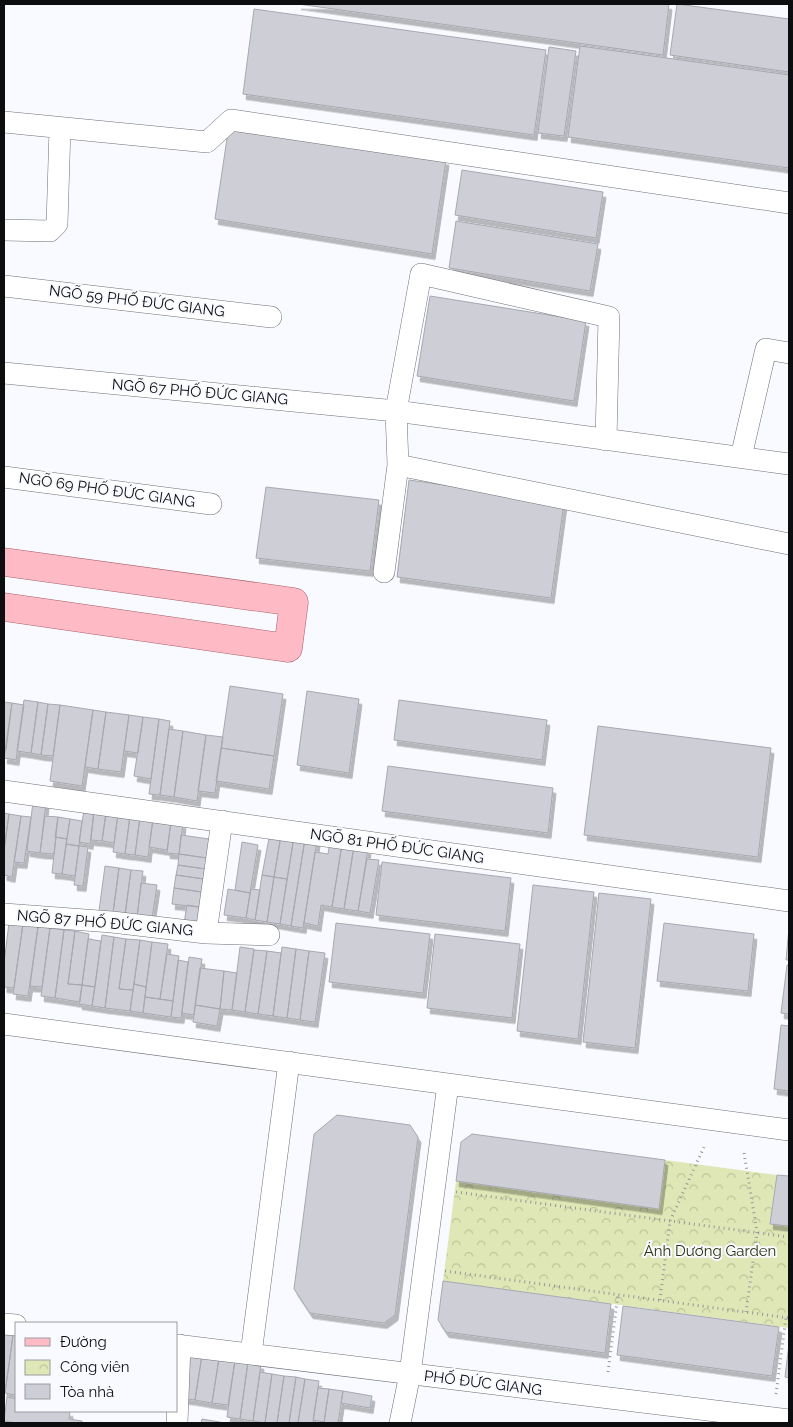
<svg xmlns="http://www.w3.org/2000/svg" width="793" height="1427" font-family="Raleway,sans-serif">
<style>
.park{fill:url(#park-crowns)}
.building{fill:#cdced6;stroke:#a7a8b0;filter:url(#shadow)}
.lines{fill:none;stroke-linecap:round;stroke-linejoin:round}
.minor-casing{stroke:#6f7077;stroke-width:22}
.major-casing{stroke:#a9606c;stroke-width:29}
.path{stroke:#97989c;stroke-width:3;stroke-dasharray:1 4;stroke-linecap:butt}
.minor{stroke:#fff;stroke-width:21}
.major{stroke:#febbc5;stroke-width:28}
.labels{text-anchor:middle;stroke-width:4;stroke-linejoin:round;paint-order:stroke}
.street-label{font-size:15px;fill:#0c0d0f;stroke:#f9faff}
.park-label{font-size:15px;fill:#2e330f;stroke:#f9faff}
</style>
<defs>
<pattern id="park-crowns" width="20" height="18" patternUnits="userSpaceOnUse" patternTransform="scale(1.25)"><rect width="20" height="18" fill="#dee7b5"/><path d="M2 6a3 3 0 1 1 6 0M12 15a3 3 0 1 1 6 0" fill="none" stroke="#bdc59a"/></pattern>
<filter id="shadow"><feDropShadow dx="3" dy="5.5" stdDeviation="0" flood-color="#0004"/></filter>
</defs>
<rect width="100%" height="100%" fill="#f9faff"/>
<path class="park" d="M665,1160L777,1175L770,1224L789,1226V1328L443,1281L456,1181L659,1209Z"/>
<path class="building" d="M298,4H669L663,55Z
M677,4L789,19V72L670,55Z
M254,9L546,50L534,135L243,94Z
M580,46L789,75V168L568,137Z
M549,47L576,51L564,136L538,133Z
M229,125L446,160L432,254L215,219Z
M462,170L603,192L596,238L455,215Z
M456,221L598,244L590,291L449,268Z
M430,296L586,321L574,401L417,376Z
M409,480L564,502L551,598L397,577Z
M266,487L379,500L370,571L256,558Z
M230,686L283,694L274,756L221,748Z
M307,691L359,699L349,773L297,765Z
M24,700L38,702L31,753L17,751Z
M399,700L547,720L542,760L394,740Z
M4,702L12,703L6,750H4Z
M38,702L48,704L41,755L31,753Z
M12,703L24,705L16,760L4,758Z
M48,704L60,705L53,756L41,755Z
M60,705L93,710L82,786L50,781Z
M93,710L106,712L98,769L85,767Z
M106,712L129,715L121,772L98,769Z
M129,715L143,717L138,753L124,751Z
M143,717L159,719L151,779L134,776Z
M159,719L170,721L160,795L149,794Z
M598,726L771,748L758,857L584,835Z
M169,729L183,731L174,797L160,795Z
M183,731L206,735L197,801L174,797Z
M206,735L223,737L215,793L198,791Z
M221,748L274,756L269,789L216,781Z
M388,766L553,788L548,833L382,811Z
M33,802L46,803L40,853L27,851Z
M84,810L94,811L90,844L79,842Z
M94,811L106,813L102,841L91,840Z
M4,813L9,814L4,850Z
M106,813L118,814L114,843L102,841Z
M9,814L21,816L12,877L4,875V850Z
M118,814L130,816L125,854L113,852Z
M21,816L31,817L24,863L14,862Z
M45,816L58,817L54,854L40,853Z
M130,816L140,817L135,855L125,854Z
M58,817L70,819L67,839L55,837Z
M140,817L153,819L148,857L135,855Z
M70,819L82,821L79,846L66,844Z
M153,819L171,822L167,850L149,847Z
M171,822L183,823L179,854L167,853Z
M270,833L281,835L274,877L262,875Z
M181,835L216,840L214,859L179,854Z
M281,835L294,837L287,879L274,877Z
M56,837L67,839L62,874L52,873Z
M294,837L305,839L291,926L280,924Z
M305,839L317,841L303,928L291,926Z
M242,842L258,845L250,893L235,890Z
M330,842L342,844L332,907L321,905L318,926L304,923L315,852L328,854Z
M66,844L79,846L75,876L62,874Z
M342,844L354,846L344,909L332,907Z
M79,846L88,847L83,886L74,885Z
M354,846L368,849L358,911L344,909Z
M179,854L214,859L212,870L178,865Z
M367,859L379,860L370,913L358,911Z
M382,862L511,878L505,931L376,915Z
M178,865L212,870L211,880L176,875Z
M105,866L119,868L113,913L99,911Z
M119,868L131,870L125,915L113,913Z
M131,870L143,871L137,917L125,915Z
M176,875L211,880L209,893L174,888Z
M262,875L274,877L267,922L255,920Z
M274,877L287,879L280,924L267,922Z
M141,883L157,885L152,919L137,917Z
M533,885L594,892L578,1039L517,1031Z
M174,888L209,893L207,908L172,904Z
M228,889L250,893L246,918L224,915Z
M251,889L260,890L255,920L246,918Z
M599,893L651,899L635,1048L583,1042Z
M187,905L207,908L205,926L184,923Z
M9,923L23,924L14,988L4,987V963Z
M336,923L430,934L423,993L329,982Z
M664,923L754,934L748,991L657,981Z
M23,924L38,927L28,996L13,994Z
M38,927L50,928L42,987L30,986Z
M50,928L64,930L55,998L41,996Z
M789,928V960H786Z
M64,930L75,931L68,984L82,985L80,1002L55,998Z
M75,931L89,934L82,985L68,984Z
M435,934L520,944L512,1018L427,1008Z
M102,935L114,937L105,1008L92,1006Z
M114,937L126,939L119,989L133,990L130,1011L105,1008Z
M88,939L101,941L95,987L82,985Z
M126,939L140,940L133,990L119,989Z
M140,940L152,942L146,987L134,984Z
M152,942L168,944L160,999L145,997Z
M240,947L254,949L245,1012L232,1010Z
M282,947L296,949L287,1018L273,1016Z
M296,949L309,951L300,1020L287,1018Z
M254,950L267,951L258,1014L245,1012Z
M267,951L281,953L273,1016L258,1014Z
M309,951L325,953L315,1022L300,1020Z
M167,954L179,956L173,1001L160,999Z
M189,957L202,959L194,1015L182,1013Z
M178,960L188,962L181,1018L171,1017Z
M787,965H789V1014L781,1013Z
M200,968L224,971L220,1009L195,1005Z
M224,971L237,973L232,1010L220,1009Z
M134,984L146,987L143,1013L130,1011Z
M82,985L95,987L92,1006L79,1004Z
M145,997L173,1001L171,1017L143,1013Z
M195,1005L220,1009L217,1026L193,1022Z
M781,1025L789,1026V1091L774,1089Z
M337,1115L410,1125L418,1137L395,1315L384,1323L310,1313L294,1289L314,1134Z
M472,1134L665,1160L659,1209L456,1181L461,1142Z
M777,1175L789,1176V1226L770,1224Z
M443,1281L611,1304L605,1353L446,1332L438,1320Z
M623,1306L779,1327L772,1376L617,1355Z
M4,1327L14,1328L5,1393H4Z
M14,1328H16V1395L5,1393Z
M789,1344V1378L785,1377Z
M186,1353L202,1355L195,1400L180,1398Z
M202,1355L219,1358L212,1403L195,1400Z
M219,1358L235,1360L228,1405L212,1403Z
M235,1360L248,1362L240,1419L227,1417Z
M248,1362L261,1364L253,1421L240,1419Z
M260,1372L272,1374L265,1423L253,1421Z
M272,1374L284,1376L277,1423H265Z
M284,1376L296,1377L289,1423H277Z
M296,1377L305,1379L298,1423H289Z
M305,1379L319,1381L313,1423H298Z
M318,1388L329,1389L324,1422L313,1420Z
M329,1389L343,1391L338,1423H324Z
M343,1391L372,1396L370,1408L341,1403Z
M7,1397L16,1399V1411H70L69,1419L82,1421V1423H17L4,1421Z
M202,1419L225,1423H201Z"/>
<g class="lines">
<defs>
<path id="minor" d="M4,122L207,142L231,120L789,203
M4,230L50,231L57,224L60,128
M4,286L271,317
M4,373L396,411L789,464
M741,457L766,349L789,353
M398,465L789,544
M4,477L211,504
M384,572L398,465L396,411L421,274L609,317L606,440
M4,791L789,901
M4,914L112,922L206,933L269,935
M206,933L222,821
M4,1024L789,1130
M4,1324L16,1325
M176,1345L789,1420
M251,1354L289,1062
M177,1423L180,1345
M400,1423L410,1374L448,1084"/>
<path id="major" d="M4,562L294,602L288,648L4,607"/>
</defs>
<use href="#minor" class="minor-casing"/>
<use href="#major" class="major-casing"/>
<path class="path" d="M744,1153L757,1232L746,1312
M456,1192L789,1237
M445,1271L789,1318
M660,1300L670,1221L704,1147
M608,1372L618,1294
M776,1394L786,1317"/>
<use href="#minor" class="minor"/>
<use href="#major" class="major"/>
</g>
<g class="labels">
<g class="street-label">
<text transform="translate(137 301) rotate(7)" y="5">NGÕ 59 PHỐ ĐỨC GIANG</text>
<text transform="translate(200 392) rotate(5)" y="5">NGÕ 67 PHỐ ĐỨC GIANG</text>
<text transform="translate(107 490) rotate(8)" y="5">NGÕ 69 PHỐ ĐỨC GIANG</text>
<text transform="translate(397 846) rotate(8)" y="5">NGÕ 81 PHỐ ĐỨC GIANG</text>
<text transform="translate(105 923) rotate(5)" y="5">NGÕ 87 PHỐ ĐỨC GIANG</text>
<text transform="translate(483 1383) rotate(7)" y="5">PHỐ ĐỨC GIANG</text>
</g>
<g class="park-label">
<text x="710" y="1256">Ánh Dương Garden</text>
</g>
</g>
<rect width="793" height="1427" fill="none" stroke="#0c0d0f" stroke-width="10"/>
<rect x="15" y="1322" width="162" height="90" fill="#f9faff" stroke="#9a9b9f"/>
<rect x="25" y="1338" width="25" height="8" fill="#febbc5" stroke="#9a9b9f"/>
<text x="60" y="1347" font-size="15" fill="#0c0d0f">Đường</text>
<rect x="25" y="1360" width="25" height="15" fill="url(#park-crowns)" stroke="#9a9b9f"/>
<text x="60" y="1372" font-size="15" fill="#0c0d0f">Công viên</text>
<rect x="25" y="1384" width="25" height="15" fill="#cdced6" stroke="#9a9b9f"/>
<text x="60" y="1397" font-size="15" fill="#0c0d0f">Tòa nhà</text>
</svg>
